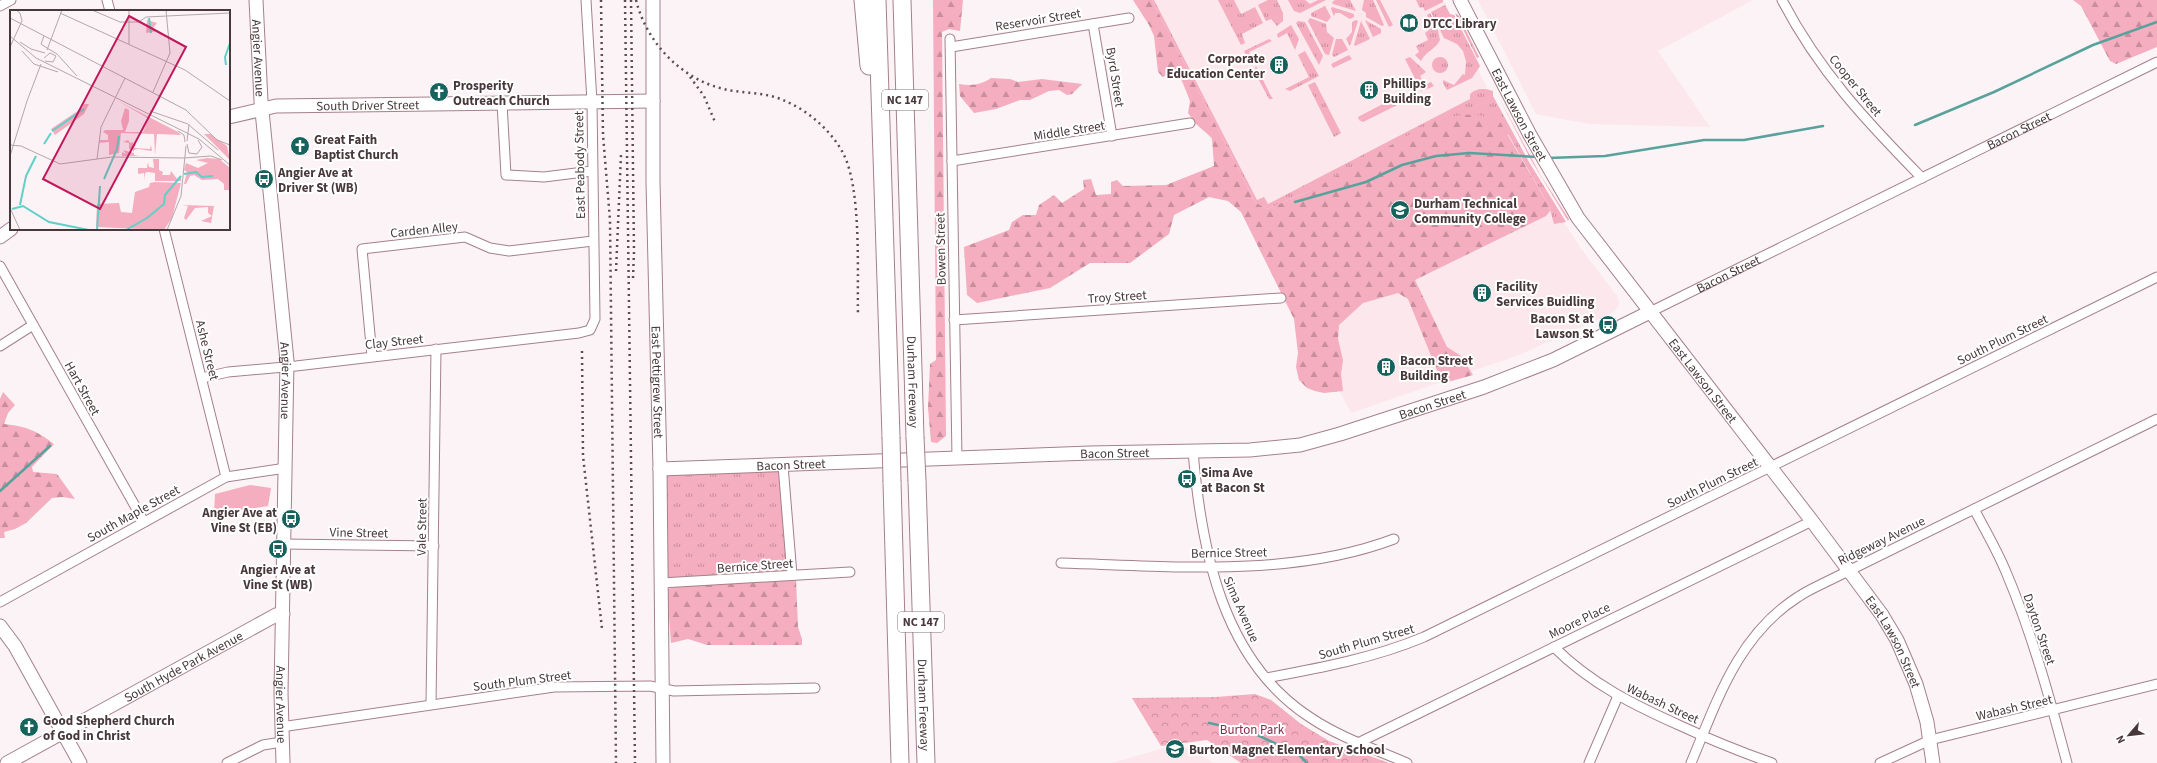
<svg xmlns="http://www.w3.org/2000/svg" width="2157" height="763" font-family="'Source Sans 3',sans-serif">
<style>
.built{fill:#fbe7ec}
.grass{fill:url(#grass-tufts)}
.forest{fill:url(#forest-firs)}
.park{fill:url(#park-crowns)}
.garden{fill:#f5adc0}
.lines{fill:none;stroke-linecap:round;stroke-linejoin:round}
.stream{stroke:#59a29c;stroke-width:2.5}
.street-casing{stroke:#a5818a;stroke-width:11}
.secondary-casing{stroke:#a5818a;stroke-width:15}
.highway-casing{stroke:#a5818a;stroke-width:19}
.street{stroke:#fff;stroke-width:9}
.secondary{stroke:#fff;stroke-width:13}
.highway{stroke:#fff;stroke-width:17}
.rail{stroke:#5b4d50;stroke-width:2.5;stroke-dasharray:2 4;stroke-linecap:butt}
.highway-bridge-casing{stroke:#a5818a;stroke-width:19;stroke-linecap:butt}
.highway-bridge{stroke:#fff;stroke-width:17}
.labels{text-anchor:middle;stroke-width:4;stroke-linejoin:round;paint-order:stroke}
.shield{fill:#fff;stroke:#7e7476;stroke-width:1}
.shield-label{font-size:12px;font-weight:bold;fill:#47383b}
.street-label{font-size:13px;fill:#47383b;stroke:#fff}
.poi-label{font-size:13px;font-weight:bold;fill:#47383b;stroke:#fff;text-anchor:start}
.park-label{font-size:13px;fill:#8a2b4e;stroke:#fff}
.inset-river{fill:none;stroke:#61d0c6;stroke-width:2}
.inset-road{fill:none;stroke:#b3a8ab;stroke-width:1}
.view{fill:#c2185b;fill-opacity:0.15;stroke:#c2185b;stroke-width:2}
.inset-edge{fill:none;stroke:#47383b;stroke-width:2}
</style>
<defs>
<pattern id="grass-tufts" width="24" height="20" patternUnits="userSpaceOnUse"><rect width="24" height="20" fill="#f5adc0"/><path d="M3 7l-1-3M5 7V3M7 7l1-3M15 17l-1-3M17 17v-4M19 17l1-3" fill="none" stroke="#c88e9d"/></pattern>
<pattern id="forest-firs" width="22" height="20" patternUnits="userSpaceOnUse"><rect width="22" height="20" fill="#f5adc0"/><path d="M5 1l3.5 6h-7zM16 11l3.5 6h-7z" fill="#c88e9d"/></pattern>
<pattern id="park-crowns" width="20" height="18" patternUnits="userSpaceOnUse"><rect width="20" height="18" fill="#f5adc0"/><path d="M2 6a3 3 0 1 1 6 0M12 15a3 3 0 1 1 6 0" fill="none" stroke="#c88e9d"/></pattern>
</defs>
<rect width="100%" height="100%" fill="#fbf3f5"/>
<path class="built" d="M1139,0H1443L1508,129L1544,192L1582,250L1617,296L1619,302L1618,308L1610,314L1519,355L1351,413Z
M1478,0H1753L1658,51L1710,127L1589,124L1536,114Z
M1178,744L1200,754L1213,763H1112Z"/>
<path class="grass" d="M1152,0H1154L1257,200L1264,197L1268,204L1470,99V94C1476,88 1485,88 1493,91V96L1529,162L1566,222L1554,224L1549,206L1508,134L1310,191L1267,209L1255,202Z
M1218,0H1234L1241,14L1255,7L1263,23L1242,34L1245,43L1241,45Z
M1268,0H1277L1283,13V21L1277,26L1271,19L1266,21L1258,5Z
M1288,0H1305L1310,4L1318,0H1326L1300,13L1294,11Z
M1335,0H1350L1356,11L1333,4L1332,2Z
M1364,0H1373L1384,25L1382,26L1366,17V13L1362,10Z
M1416,0H1443V2L1425,11L1423,7L1420,8Z
M1445,5L1450,14L1454,15L1480,66L1472,78L1447,90L1443,83V80L1454,85L1463,74L1465,75L1466,61L1463,51L1457,44L1444,38L1431,12Z
M1325,6L1331,17L1327,22L1311,16V13Z
M1332,7L1354,14V17L1350,19L1340,13H1335L1334,16L1331,9Z
M1430,13L1436,25L1434,26L1438,30L1440,40C1436,49 1426,51 1421,61L1415,55L1419,52L1416,46L1428,40L1425,33L1429,30L1425,22L1429,20L1427,15Z
M1455,13L1459,16L1479,57L1477,58Z
M1310,18L1326,24L1327,32L1334,38L1329,55L1325,54L1308,21Z
M1356,20L1358,21L1350,46L1346,39L1352,32V22Z
M1365,20L1381,29V33L1373,37Z
M1298,21L1305,22L1323,56L1319,65L1296,23Z
M1361,21L1370,39L1355,46L1354,45Z
M1291,25L1299,39L1295,50L1287,33L1278,38L1277,34Z
M1269,39L1272,41L1249,52L1253,61L1250,63L1244,51Z
M1336,39H1342L1348,50L1334,57L1332,55Z
M1305,51L1319,76L1290,91L1285,89L1309,77L1298,55Z
M1349,55L1352,59L1333,68L1331,64Z
M1410,57L1426,72L1420,76L1425,85L1431,82L1434,86L1425,90L1424,88L1422,89V92L1405,59Z
M1432 65a8 8 0 1 1 16 0a8 8 0 1 1-16 0Z
M1256,66L1271,96L1273,99H1269L1254,71Z
M1315,82L1341,133L1334,137L1308,85Z
M1497,94L1541,176L1569,219L1568,221L1531,160Z
M1402,99L1401,103L1363,122L1359,120Z
M780,468L789,573L663,581L662,471Z"/>
<path class="forest" d="M933,0H963L960,31L949,29L942,32L946,436L937,443L931,442L928,408L930,364L936,360Z
M1133,0H1152L1255,202L1267,209L1310,191L1439,118L1474,114L1499,120L1549,206L1550,211L1546,216L1415,280L1447,347L1461,356L1473,375L1444,383L1436,368L1408,299L1398,293L1363,303L1339,325L1338,339L1343,360L1341,374L1343,391L1324,393L1315,391L1307,388L1299,380L1296,367L1298,353L1294,319L1241,212L1228,201L1209,197L1174,215L1169,234L1130,263H1090L1050,288L977,303L967,295L964,247L1009,230L1012,222L1023,215H1036L1039,205L1054,195L1062,203L1084,189L1083,180L1091,179L1096,195L1111,194V182L1117,180L1123,186L1166,185L1214,166L1212,138L1196,124L1188,113L1190,101L1179,73H1170L1163,77L1158,72L1154,36L1149,25Z
M2073,0H2157V47L2116,64L2110,61L2081,6Z
M991,78L1010,79L1018,82L1042,79L1082,84L1072,94L1067,95L1059,90L1049,91L1030,100H1020L996,109L974,113L960,96L959,84C972,86 981,85 991,78Z
M3,392L15,405L8,413L4,424C26,426 37,431 54,444L32,467L33,472L57,474L75,499L63,497L52,498L26,523L15,529L4,532L5,538H0V399Z
M796,579L798,627L802,639V645H707L688,639L671,643L667,589L685,585Z"/>
<path class="park" d="M1255,694L1271,700L1301,724L1329,741L1389,763H1241L1207,740L1161,746L1132,698L1216,697Z"/>
<path class="garden" d="M1376,0H1380L1393,25L1389,27Z
M1400,95L1402,99L1359,120L1358,117Z
M250,485L271,488L268,506L224,513H214L215,494Z"/>
<g class="lines">
<path class="stream" d="M1915,125L1994,92L2093,45L2157,22
M1548,158L1605,156L1704,140H1744L1823,126
M1295,202L1366,182L1402,165L1436,156L1469,153L1537,157
M0,491L50,446
M1209,723L1251,732L1298,754L1307,763"/>
<defs>
<g id="street">
<path d="M107,0L110,11"/>
<path d="M1782,0C1819,71 1866,121 1922,178"/>
<path d="M0,6L11,0"/>
<path d="M1093,24L1112,136"/>
<path d="M950,39L957,458"/>
<path d="M951,47L1129,18"/>
<path d="M502,103L506,175L544,177L592,171"/>
<path d="M952,161L1190,123"/>
<path d="M164,229L226,477"/>
<path d="M0,266L144,522"/>
<path id="s1" d="M1650,312L2157,62"/>
<path d="M954,320L1281,298"/>
<path d="M0,346L33,325"/>
<path d="M372,356L362,249L465,237L490,248L509,251L593,241"/>
<path d="M202,378L228,372L296,366L579,333L590,330L595,319L592,102L586,0"/>
<path d="M1193,451C1201,548 1222,661 1311,718C1341,738 1375,749 1407,763"/>
<path d="M783,465L792,575"/>
<path d="M1974,509C1985,530 1997,550 2006,572C2032,633 2050,699 2067,763"/>
<path d="M284,544L434,546"/>
<path d="M1061,563C1170,566 1291,578 1394,539"/>
<path d="M661,583L850,572"/>
<path d="M0,602L226,477L286,468"/>
<path d="M1554,647C1591,684 1634,705 1681,726C1711,740 1741,752 1772,763"/>
<path d="M1266,678C1320,668 1374,658 1424,637L2157,277"/>
<path d="M431,704L436,349"/>
<path d="M281,727L554,687L650,686L674,691L815,688"/>
<path d="M1358,743L1812,521"/>
<path d="M227,763L263,745L282,742"/>
<path d="M1589,763L1618,696"/>
<path d="M1691,763C1717,701 1738,635 1798,597C1808,590 1820,585 1830,580L2157,419"/>
<path d="M1880,763L1930,740L2157,684"/>
</g>
<g id="secondary">
<path id="s2" d="M256,0L261,101L287,361L281,693L283,763"/>
<path id="s3" d="M653,0V182L660,469L663,763"/>
<path id="s4" d="M1460,0L1530,135L1578,218L1812,521L1882,615L1897,640L1916,684L1927,722L1933,763"/>
<path id="s5" d="M229,117L276,106L653,101"/>
<path d="M0,237L11,229"/>
<path id="s6" d="M660,469L1090,453L1250,450L1300,445L1340,434L1484,387L1553,360L1650,312"/>
<path d="M0,626L15,646L80,763"/>
<path id="s7" d="M7,763L276,615L283,614"/>
</g>
<g id="highway">
<path d="M863,0L869,66"/>
<path d="M877,0L891,437"/>
<path id="s8" d="M902,0L915,437"/>
<path id="s9" d="M917,481L926,763"/>
<path d="M892,482L900,763"/>
</g>
</defs>
<use href="#street" class="street-casing"/>
<use href="#secondary" class="secondary-casing"/>
<use href="#highway" class="highway-casing"/>
<use href="#street" class="street"/>
<use href="#secondary" class="secondary"/>
<use href="#highway" class="highway"/>
<path class="rail" d="M601,0L603,135L610,220L616,763
M625,0L635,763
M631,0L634,251L633,278
M636,0C646,41 679,77 720,88C737,93 754,92 771,96C801,104 829,127 843,153C862,189 857,274 858,316
M690,77L704,96L715,122
M616,271L621,155
M582,351L583,456L602,629"/>
<defs>
<path id="highway-bridge" d="M891,437L892,482
M915,437L917,481"/>
</defs>
<use href="#highway-bridge" class="highway-bridge-casing"/>
<use href="#highway-bridge" class="highway-bridge"/>
</g>
<defs>
<symbol id="library-disc" viewBox="-11 -11 22 22"><circle r="9.5" fill="#16635d" stroke="#fff"/><path d="M-6-4Q-3-5.5-.7-3.5V5Q-3 3-6 4ZM6-4Q3-5.5 .7-3.5V5Q3 3 6 4Z" fill="#fff"/></symbol>
<symbol id="building-disc" viewBox="-11 -11 22 22"><circle r="9.5" fill="#16635d" stroke="#fff"/><path d="M-4-6H4V6H1V3H-1V6H-4ZM-2.5-4.3h1.7v1.8h-1.7ZM.8-4.3h1.7v1.8H.8ZM-2.5-1h1.7V.8h-1.7ZM.8-1h1.7V.8H.8Z" fill="#fff"/></symbol>
<symbol id="church-disc" viewBox="-11 -11 22 22"><circle r="9.5" fill="#16635d" stroke="#fff"/><path d="M-1.2-6h2.4v3.5h3.3v2.4h-3.3V6h-2.4V-.1h-3.3v-2.4h3.3Z" fill="#fff"/></symbol>
<symbol id="bus-disc" viewBox="-11 -11 22 22"><circle r="9.5" fill="#16635d" stroke="#fff"/><path d="M-5-6H5V4H4V6H2V4H-2V6H-4V4H-5ZM-3.5-4V0h7V-4ZM-3.5 1.2v1.5H-2V1.2ZM2 1.2v1.5H3.5V1.2Z" fill="#fff"/></symbol>
<symbol id="university-disc" viewBox="-11 -11 22 22"><circle r="9.5" fill="#16635d" stroke="#fff"/><path d="M0-5L7-2L0 1L-7-2ZM-4 1L0 2.5L4 1V4Q0 6-4 4Z" fill="#fff"/></symbol>
<symbol id="school-disc" viewBox="-11 -11 22 22"><circle r="9.5" fill="#16635d" stroke="#fff"/><path d="M0-5L7-2L0 1L-7-2ZM-4 1L0 2.5L4 1V4Q0 6-4 4Z" fill="#fff"/></symbol>
</defs>
<g fill-rule="evenodd">
<use href="#library-disc" x="1398" y="12" width="22" height="22"/>
<use href="#building-disc" x="1268" y="54" width="22" height="22"/>
<use href="#building-disc" x="1358" y="79" width="22" height="22"/>
<use href="#church-disc" x="428" y="81" width="22" height="22"/>
<use href="#church-disc" x="289" y="135" width="22" height="22"/>
<use href="#bus-disc" x="253" y="168" width="22" height="22"/>
<use href="#university-disc" x="1389" y="199" width="22" height="22"/>
<use href="#building-disc" x="1471" y="282" width="22" height="22"/>
<use href="#bus-disc" x="1597" y="314" width="22" height="22"/>
<use href="#building-disc" x="1375" y="356" width="22" height="22"/>
<use href="#bus-disc" x="1176" y="468" width="22" height="22"/>
<use href="#bus-disc" x="280" y="508" width="22" height="22"/>
<use href="#bus-disc" x="267" y="538" width="22" height="22"/>
<use href="#church-disc" x="18" y="716" width="22" height="22"/>
<use href="#school-disc" x="1164" y="738" width="22" height="22"/>
</g>
<g class="labels">
<g class="shield">
<rect x="882" y="90" width="46" height="20" rx="3"/>
<rect x="898" y="612" width="46" height="20" rx="3"/>
</g>
<g class="shield-label">
<text x="905" y="104">NC 147</text>
<text x="921" y="626">NC 147</text>
</g>
<g class="street-label">
<text transform="translate(1038 19) rotate(-9)" y="5">Reservoir Street</text>
<text dy="5" stroke="none"><textPath href="#s2" startOffset="58">Angier Avenue</textPath></text>
<text transform="translate(1116 77) rotate(81)" y="5">Byrd Street</text>
<text transform="translate(1856 85) rotate(51)" y="5">Cooper Street</text>
<text dy="5" stroke="none"><textPath href="#s5" startOffset="140">South Driver Street</textPath></text>
<text dy="5" stroke="none"><textPath href="#s4" startOffset="129">East Lawson Street</textPath></text>
<text transform="translate(1069 130) rotate(-9)" y="5">Middle Street</text>
<text dy="5" stroke="none"><textPath href="#s1" startOffset="411">Bacon Street</textPath></text>
<text transform="translate(579 165) rotate(-91)" y="5">East Peabody Street</text>
<text transform="translate(424 229) rotate(-6)" y="5">Carden Alley</text>
<text transform="translate(940 249) rotate(-91)" y="5">Bowen Street</text>
<text dy="5" stroke="none"><textPath href="#s1" startOffset="87">Bacon Street</textPath></text>
<text transform="translate(1117 296) rotate(-4)" y="5">Troy Street</text>
<text transform="translate(2002 339) rotate(-26)" y="5">South Plum Street</text>
<text transform="translate(394 341) rotate(-6)" y="5">Clay Street</text>
<text transform="translate(208 350) rotate(76)" y="5">Ashe Street</text>
<text dy="5" stroke="none"><textPath href="#s2" startOffset="382">Angier Avenue</textPath></text>
<text dy="5" stroke="none"><textPath href="#s3" startOffset="382">East Pettigrew Street</textPath></text>
<text dy="5" stroke="none"><textPath href="#s4" startOffset="453">East Lawson Street</textPath></text>
<text dy="5" stroke="none"><textPath href="#s8" startOffset="382">Durham Freeway</textPath></text>
<text transform="translate(83 388) rotate(61)" y="5">Hart Street</text>
<text dy="5" stroke="none"><textPath href="#s6" startOffset="779">Bacon Street</textPath></text>
<text dy="5" stroke="none"><textPath href="#s6" startOffset="455">Bacon Street</textPath></text>
<text dy="5" stroke="none"><textPath href="#s6" startOffset="131">Bacon Street</textPath></text>
<text transform="translate(1712 482) rotate(-26)" y="5">South Plum Street</text>
<text transform="translate(133 513) rotate(-29)" y="5">South Maple Street</text>
<text transform="translate(421 527) rotate(-89)" y="5">Vale Street</text>
<text transform="translate(359 532) rotate(1)" y="5">Vine Street</text>
<text transform="translate(1881 540) rotate(-26)" y="5">Ridgeway Avenue</text>
<text transform="translate(1229 552) rotate(-1)" y="5">Bernice Street</text>
<text transform="translate(755 565) rotate(-4)" y="5">Bernice Street</text>
<text transform="translate(1242 609) rotate(66)" y="5">Sima Avenue</text>
<text transform="translate(1579 620) rotate(-26)" y="5">Moore Place</text>
<text transform="translate(2040 629) rotate(71)" y="5">Dayton Street</text>
<text transform="translate(1366 641) rotate(-16)" y="5">South Plum Street</text>
<text dy="5" stroke="none"><textPath href="#s4" startOffset="777">East Lawson Street</textPath></text>
<text dy="5" stroke="none"><textPath href="#s7" startOffset="201">South Hyde Park Avenue</textPath></text>
<text transform="translate(522 680) rotate(-7)" y="5">South Plum Street</text>
<text transform="translate(1663 703) rotate(25)" y="5">Wabash Street</text>
<text dy="5" stroke="none"><textPath href="#s2" startOffset="706">Angier Avenue</textPath></text>
<text dy="5" stroke="none"><textPath href="#s9" startOffset="224">Durham Freeway</textPath></text>
<text transform="translate(2014 707) rotate(-13)" y="5">Wabash Street</text>
</g>
<g class="poi-label">
<text x="1423" y="28">DTCC Library</text>
<text x="1265" y="63" text-anchor="end">Corporate<tspan x="1265" dy="15">Education Center</tspan></text>
<text x="1383" y="88">Phillips<tspan x="1383" dy="15">Building</tspan></text>
<text x="453" y="90">Prosperity<tspan x="453" dy="15">Outreach Church</tspan></text>
<text x="314" y="144">Great Faith<tspan x="314" dy="15">Baptist Church</tspan></text>
<text x="278" y="177">Angier Ave at<tspan x="278" dy="15">Driver St (WB)</tspan></text>
<text x="1414" y="208">Durham Technical<tspan x="1414" dy="15">Community College</tspan></text>
<text x="1496" y="291">Facility<tspan x="1496" dy="15">Services Buidling</tspan></text>
<text x="1594" y="323" text-anchor="end">Bacon St at<tspan x="1594" dy="15">Lawson St</tspan></text>
<text x="1400" y="365">Bacon Street<tspan x="1400" dy="15">Building</tspan></text>
<text x="1201" y="477">Sima Ave<tspan x="1201" dy="15">at Bacon St</tspan></text>
<text x="277" y="517" text-anchor="end">Angier Ave at<tspan x="277" dy="15">Vine St (EB)</tspan></text>
<text x="278" y="574" text-anchor="middle">Angier Ave at<tspan x="278" dy="15">Vine St (WB)</tspan></text>
<text x="43" y="725">Good Shepherd Church<tspan x="43" dy="15">of God in Christ</tspan></text>
<text x="1189" y="754">Burton Magnet Elementary School</text>
</g>
<g class="park-label">
<text x="1252" y="734">Burton Park</text>
</g>
</g>
<g transform="translate(10 10)">
<rect width="220" height="220" fill="#fbf3f5"/>
<path d="M118,130L120,133L123,132V135L126,134L124,138L140,139L141,135L142,141L128,139L124,140V145L129,146H112V142L116,144L113,140L124,143L123,140L119,139V133L113,132Z" fill="#f5adc0"/>
<path d="M137,10L147,13L143,18L147,21L136,23ZM106,90L168,122L171,125L147,124L145,145L144,124L111,123L109,143L99,145V132L89,133L90,130H98V125L93,122L95,120H113L111,111L115,98L119,100V111L115,122H133L138,110L136,107ZM194,124H200L217,136L220,150ZM197,148L209,149L220,158V180H214V174L208,169L192,170L184,165L180,166L176,174H174L177,162L174,160L176,153L188,158L198,153L186,150ZM143,149H149V160L153,162L152,165H160L161,161L167,169L171,168V171H145V163L138,162L135,163L134,170V163L128,164V158H137L138,152L139,157L144,158ZM145,172L171,173L162,208L154,220L86,217L87,194L109,193L111,202L122,203L125,182L139,177L140,173ZM172,195L204,196L201,213L191,211L202,206L198,203V197L185,198L176,210L174,208L178,196Z" fill="#f5adc0"/>
<path d="M74,94H79L74,104L45,125L41,119L72,98Z" fill="#f5adc0"/>
<path class="inset-river" d="M139,8L141,23M216,55L215,47L220,33M42,121L74,99M34,134L41,123M174,164L186,162L192,167L203,166M94,169L107,139L109,126M10,195L16,166L26,146M2,199L13,196L39,212L79,220M87,220L90,176M116,220L137,208L154,194L155,185L171,166"/>
<path class="inset-road" d="M82,0L110,12H129L136,7L220,3M119,0V34M50,3L175,60L220,91M0,8L176,100L207,130L220,135M0,26L26,48L189,129L220,155M34,26L31,34L37,38M10,32L21,39L35,43M0,37L12,11L10,3L6,0M37,38L47,44L67,66M37,40L52,0M12,41L24,54L48,62M34,48L40,43L46,46L43,52L35,51M143,82L160,43L156,0M140,101L178,114M179,115L208,140M168,121L174,125L175,132M177,131L179,114M177,134L179,143L187,144L192,137L188,130M0,135L11,136L50,154L102,147L174,148M0,146L17,91L31,54M174,148L201,146L212,150M87,149L91,117L115,68M0,198L10,220M157,220L171,186L176,136"/>
<path class="view" d="M119,6L176,37L90,199L33,169Z"/>
<rect width="220" height="220" class="inset-edge"/>
</g>
<g transform="translate(2129 735) rotate(242)" stroke="#ffffff" stroke-width="3" paint-order="stroke">
<path d="M0-3L7 15L0 10L-7 15Z" fill="#47383b"/>
<text y="-6" font-size="11" font-weight="bold" text-anchor="middle" fill="#47383b">N</text>
</g>
</svg>
